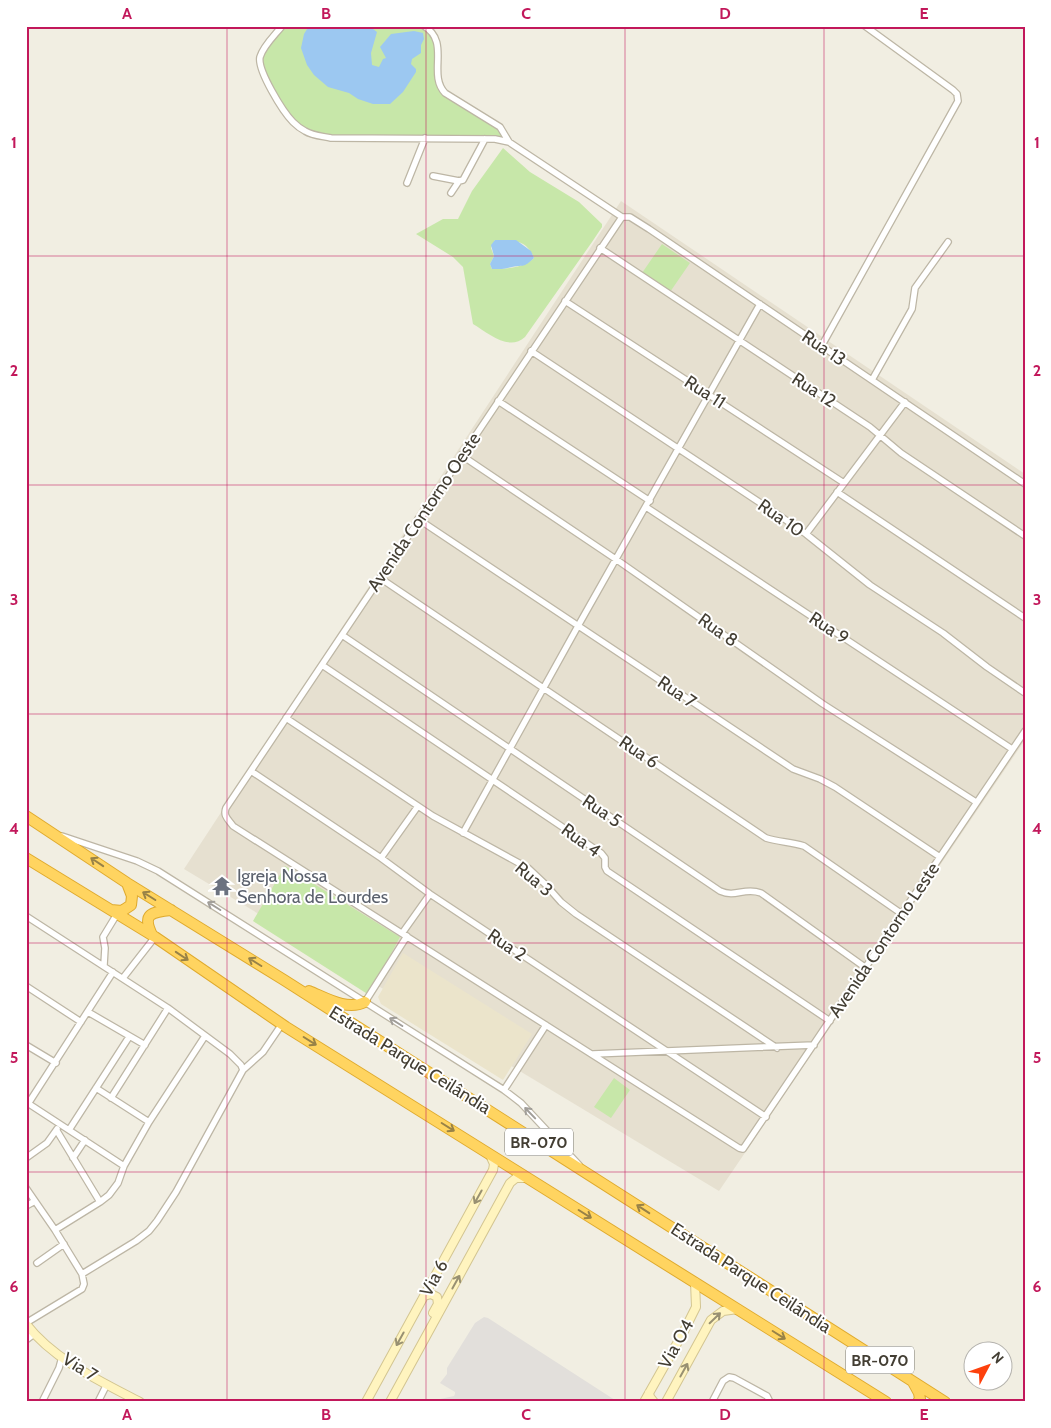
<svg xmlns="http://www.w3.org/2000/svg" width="1051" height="1428" font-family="Cabin,sans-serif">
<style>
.residential{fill:#e6e0d0}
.education{fill:#ebe4cb}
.green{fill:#c7e7a9;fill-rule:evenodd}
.parking{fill:#e2dfdb}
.water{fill:#9cc8f1}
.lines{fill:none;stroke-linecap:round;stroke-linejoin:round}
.minor-casing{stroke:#bdb6a5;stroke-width:8}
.secondary-casing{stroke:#d3c591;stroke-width:10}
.motorway-casing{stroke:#dfaa2e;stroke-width:12}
.minor{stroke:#fff;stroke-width:5.5}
.secondary{stroke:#fff4bf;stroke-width:8}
.motorway{stroke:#ffd460;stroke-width:10}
.oneway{stroke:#988247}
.oneway2{stroke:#a19e99}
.oneway3{stroke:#989072}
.grid{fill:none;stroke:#c2185b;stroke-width:1;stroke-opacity:0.55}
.labels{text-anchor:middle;stroke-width:4;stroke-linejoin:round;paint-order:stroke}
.shield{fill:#fff;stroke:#7b7870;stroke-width:1}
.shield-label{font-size:16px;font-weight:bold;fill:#433e33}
.street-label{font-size:18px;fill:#433e33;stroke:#fff}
.worship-label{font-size:18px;fill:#5b616d;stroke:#fff;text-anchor:start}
.neatline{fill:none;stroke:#c2185b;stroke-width:2}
.grid-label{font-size:16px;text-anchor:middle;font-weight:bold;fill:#c2185b}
</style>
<rect width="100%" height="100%" fill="#f1eee2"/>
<path class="residential" d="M621,201L1025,474V740L719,1191L184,869Z"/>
<path class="education" d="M403,953L532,1034L503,1080L381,1004L378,997Z"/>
<path class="green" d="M282,26H423L435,37L441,89L492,121L509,142L315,135L293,122L264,74L260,56Z
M503,148L530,172L579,202L602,224V227L592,242L525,337C509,352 488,333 473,324L463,267L453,257L416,234L443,219H458L472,191ZM495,240C513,242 525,237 534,258C524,268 506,269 492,269L490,264L494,256L491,248Z
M662,244L690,263L670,292L642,273Z
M285,866L400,937L369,995L253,921Z
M614,1078L630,1090L611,1118L594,1107Z"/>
<path class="parking" d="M484,1317L488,1318L618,1402H441L440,1399L454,1396L455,1394V1392L440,1383L447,1374V1368L475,1323Z"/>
<path class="water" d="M309,26H369L377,32L371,53L372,65L379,67L383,59L386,58L380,47L391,34L414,31L423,33L424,39L421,45V53L412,59L411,64L416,69V72L403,92L390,104H373L358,99L349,93L328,87L314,75L307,65L301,48L304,34Z
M495,240H516L531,251L534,258C522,269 525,264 512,267C502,269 503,269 492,269L490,264L494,256L491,245Z"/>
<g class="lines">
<defs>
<path id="minor" d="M282,26C275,35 263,46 260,57C257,70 283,112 293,122C296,125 301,129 305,131C313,136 322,136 331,138L495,139L509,142L622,217
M424,26C451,42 427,74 445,93L500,127L509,142
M433,176L459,181L463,180L485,139
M407,183L425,138
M451,193L459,181
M622,217L226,808C223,816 228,819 233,826L739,1148L743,1149L1025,731
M622,217H630L649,229L1025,484
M600,248L870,427L901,453L1025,536
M565,301L844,483
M821,347L958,101L957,94L953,90L865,26
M531,351L780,516L806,534L870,585L943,633L987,667L1025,693
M872,380L912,309L915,288L948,242
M498,401L650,501
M461,455L617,560L823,704L976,802
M837,492L1025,618
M646,507L1012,749
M418,519L793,769L820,779L835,787L940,857
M806,534L905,402
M380,578L766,838C779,842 791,842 804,846L902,914
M342,635L720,891C736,898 744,887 761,893L866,968
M322,665L601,853L605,858V867L607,871L830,1021
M286,718L433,816L528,868L545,884L561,902L576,914L777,1048
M251,771L381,858L430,894L766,1117
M463,833L578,626L760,304
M62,836L137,861L158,871L504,1090L521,1103L579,1165
M381,858L418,806
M26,916L168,1008L230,1054L241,1065L243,1070
M403,932L430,894
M104,965L105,948L103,937L117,914
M123,978L155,937
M26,986L81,1022
M365,1002L407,936
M88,1012L145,1045
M26,1045L56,1063
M593,1054L814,1045
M96,1088L149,1122
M504,1090L546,1025
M111,1098L168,1008
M26,1102L124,1166
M28,1104L113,972
M69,1130L129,1037
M57,1131L100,1202
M26,1158L47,1143L57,1129
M73,1158L85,1140
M26,1188L55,1230L82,1274L84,1284L82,1289L26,1323
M26,1206L35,1201
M55,1230L100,1202L109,1195L118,1183L124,1166L149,1122L205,1036
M37,1263L64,1244
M82,1274L136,1241L149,1231L157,1221L176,1192L243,1070L263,1052L282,1024
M26,1340L34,1334
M42,1402L59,1368L62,1357
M98,1402L107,1384
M712,1402L723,1381L729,1377L734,1378L767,1396L770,1402"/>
<path id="secondary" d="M424,1296L431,1294L437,1297L438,1304L433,1313
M26,1324C54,1360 100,1381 140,1402
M649,1393L650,1397L654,1402
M366,1402L493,1170L494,1164L490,1155
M390,1402L510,1183L516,1178H527
M644,1402L684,1331L696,1307L695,1282
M666,1402L711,1320L723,1311L738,1309"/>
<path id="motorway" d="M26,816L127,883L284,980L945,1402
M26,858L155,937L286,1027L886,1402
M111,910L122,911L131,905L132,896L127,883
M152,935C142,914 151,912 171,910
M309,991C326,998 347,1011 365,1002
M913,1382L919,1393L920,1399L918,1402"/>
</defs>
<use href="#minor" class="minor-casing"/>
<use href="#secondary" class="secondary-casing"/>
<use href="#motorway" class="motorway-casing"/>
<use href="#minor" class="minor"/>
<use href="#secondary" class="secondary"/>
<use href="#motorway" class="motorway"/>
</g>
<defs><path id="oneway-shaft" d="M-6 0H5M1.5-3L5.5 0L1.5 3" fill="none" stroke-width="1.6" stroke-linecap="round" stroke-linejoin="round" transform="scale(1.25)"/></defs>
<g class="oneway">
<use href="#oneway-shaft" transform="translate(97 862) rotate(-146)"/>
<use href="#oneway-shaft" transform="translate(149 896) rotate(-148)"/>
<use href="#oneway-shaft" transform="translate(182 956) rotate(34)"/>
<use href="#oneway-shaft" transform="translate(255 962) rotate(-148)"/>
<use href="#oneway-shaft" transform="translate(310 1041) rotate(32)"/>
<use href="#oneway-shaft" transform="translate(448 1127) rotate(32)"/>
<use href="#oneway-shaft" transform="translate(643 1209) rotate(-147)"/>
<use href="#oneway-shaft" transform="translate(585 1214) rotate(32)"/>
<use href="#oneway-shaft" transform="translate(779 1335) rotate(32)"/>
</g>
<g class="oneway2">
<use href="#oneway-shaft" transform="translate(214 906) rotate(-148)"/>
<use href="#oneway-shaft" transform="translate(396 1022) rotate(-148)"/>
<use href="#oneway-shaft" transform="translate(530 1113) rotate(-134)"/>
</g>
<g class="oneway3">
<use href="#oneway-shaft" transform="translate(478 1197) rotate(119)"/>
<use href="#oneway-shaft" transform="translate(456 1282) rotate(-61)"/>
<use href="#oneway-shaft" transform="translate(715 1318) rotate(-44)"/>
<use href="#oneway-shaft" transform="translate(400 1339) rotate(119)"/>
<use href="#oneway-shaft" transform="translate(684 1370) rotate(-61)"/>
</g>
<path class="grid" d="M227,26V1402M426,26V1402M625,26V1402M824,26V1402M26,256H1025M26,485H1025M26,714H1025M26,943H1025M26,1172H1025"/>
<defs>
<symbol id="temple-bare" viewBox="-9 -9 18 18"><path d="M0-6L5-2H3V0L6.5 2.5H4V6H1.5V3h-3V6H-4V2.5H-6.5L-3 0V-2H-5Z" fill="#6b7280" stroke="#fff" stroke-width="2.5" paint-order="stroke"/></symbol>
</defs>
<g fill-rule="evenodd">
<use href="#temple-bare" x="208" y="872" width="28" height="28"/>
</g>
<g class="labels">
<g class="shield">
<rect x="505" y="1128.5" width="68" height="27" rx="4"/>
<rect x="846" y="1346.5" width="68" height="27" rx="4"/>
</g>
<g class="shield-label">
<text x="539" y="1148">BR-070</text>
<text x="880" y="1366">BR-070</text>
</g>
<g class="street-label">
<text transform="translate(824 348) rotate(34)" y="6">Rua 13</text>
<text transform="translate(814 390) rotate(33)" y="6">Rua 12</text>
<text transform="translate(705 392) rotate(33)" y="6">Rua 11</text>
<text transform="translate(424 512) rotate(-56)" y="6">Avenida Contorno Oeste</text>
<text transform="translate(781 518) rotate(35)" y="6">Rua 10</text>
<text transform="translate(829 628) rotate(33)" y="6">Rua 9</text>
<text transform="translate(718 630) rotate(35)" y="6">Rua 8</text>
<text transform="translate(677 692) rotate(34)" y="6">Rua 7</text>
<text transform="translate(639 752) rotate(34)" y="6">Rua 6</text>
<text transform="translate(602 811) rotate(34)" y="6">Rua 5</text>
<text transform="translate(581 840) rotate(36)" y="6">Rua 4</text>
<text transform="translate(534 879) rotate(40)" y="6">Rua 3</text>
<text transform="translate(884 940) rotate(-56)" y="6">Avenida Contorno Leste</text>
<text transform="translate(507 945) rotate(34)" y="6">Rua 2</text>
<text transform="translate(410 1060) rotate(32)" y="6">Estrada Parque Ceilândia</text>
<text transform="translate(434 1278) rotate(-61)" y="6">Via 6</text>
<text transform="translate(751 1278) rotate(33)" y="6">Estrada Parque Ceilândia</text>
<text transform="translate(676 1344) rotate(-61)" y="6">Via O4</text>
<text transform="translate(80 1367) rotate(32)" y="6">Via 7</text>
</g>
<g class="worship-label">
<text x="237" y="882">Igreja Nossa<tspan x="237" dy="21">Senhora de Lourdes</tspan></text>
</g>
</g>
<rect width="1051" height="1428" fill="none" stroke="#ffffff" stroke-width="55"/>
<g transform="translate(988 1366) rotate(49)"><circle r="24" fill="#ffffff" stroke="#b4b2ad"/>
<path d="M0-4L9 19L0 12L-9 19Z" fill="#fd410d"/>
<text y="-8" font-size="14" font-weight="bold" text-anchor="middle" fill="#433e33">N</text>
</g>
<rect x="28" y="28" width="996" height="1372" class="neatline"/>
<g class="grid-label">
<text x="127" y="19">A</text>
<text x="326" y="19">B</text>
<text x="526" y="19">C</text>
<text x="725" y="19">D</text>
<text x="924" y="19">E</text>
<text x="14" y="148">1</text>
<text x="1037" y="148">1</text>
<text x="14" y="376">2</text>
<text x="1037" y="376">2</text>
<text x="14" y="605">3</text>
<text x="1037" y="605">3</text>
<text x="14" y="834">4</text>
<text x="1037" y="834">4</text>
<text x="14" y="1063">5</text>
<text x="1037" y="1063">5</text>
<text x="14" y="1292">6</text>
<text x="1037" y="1292">6</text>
<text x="127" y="1420">A</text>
<text x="326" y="1420">B</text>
<text x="526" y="1420">C</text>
<text x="725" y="1420">D</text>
<text x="924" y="1420">E</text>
</g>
</svg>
